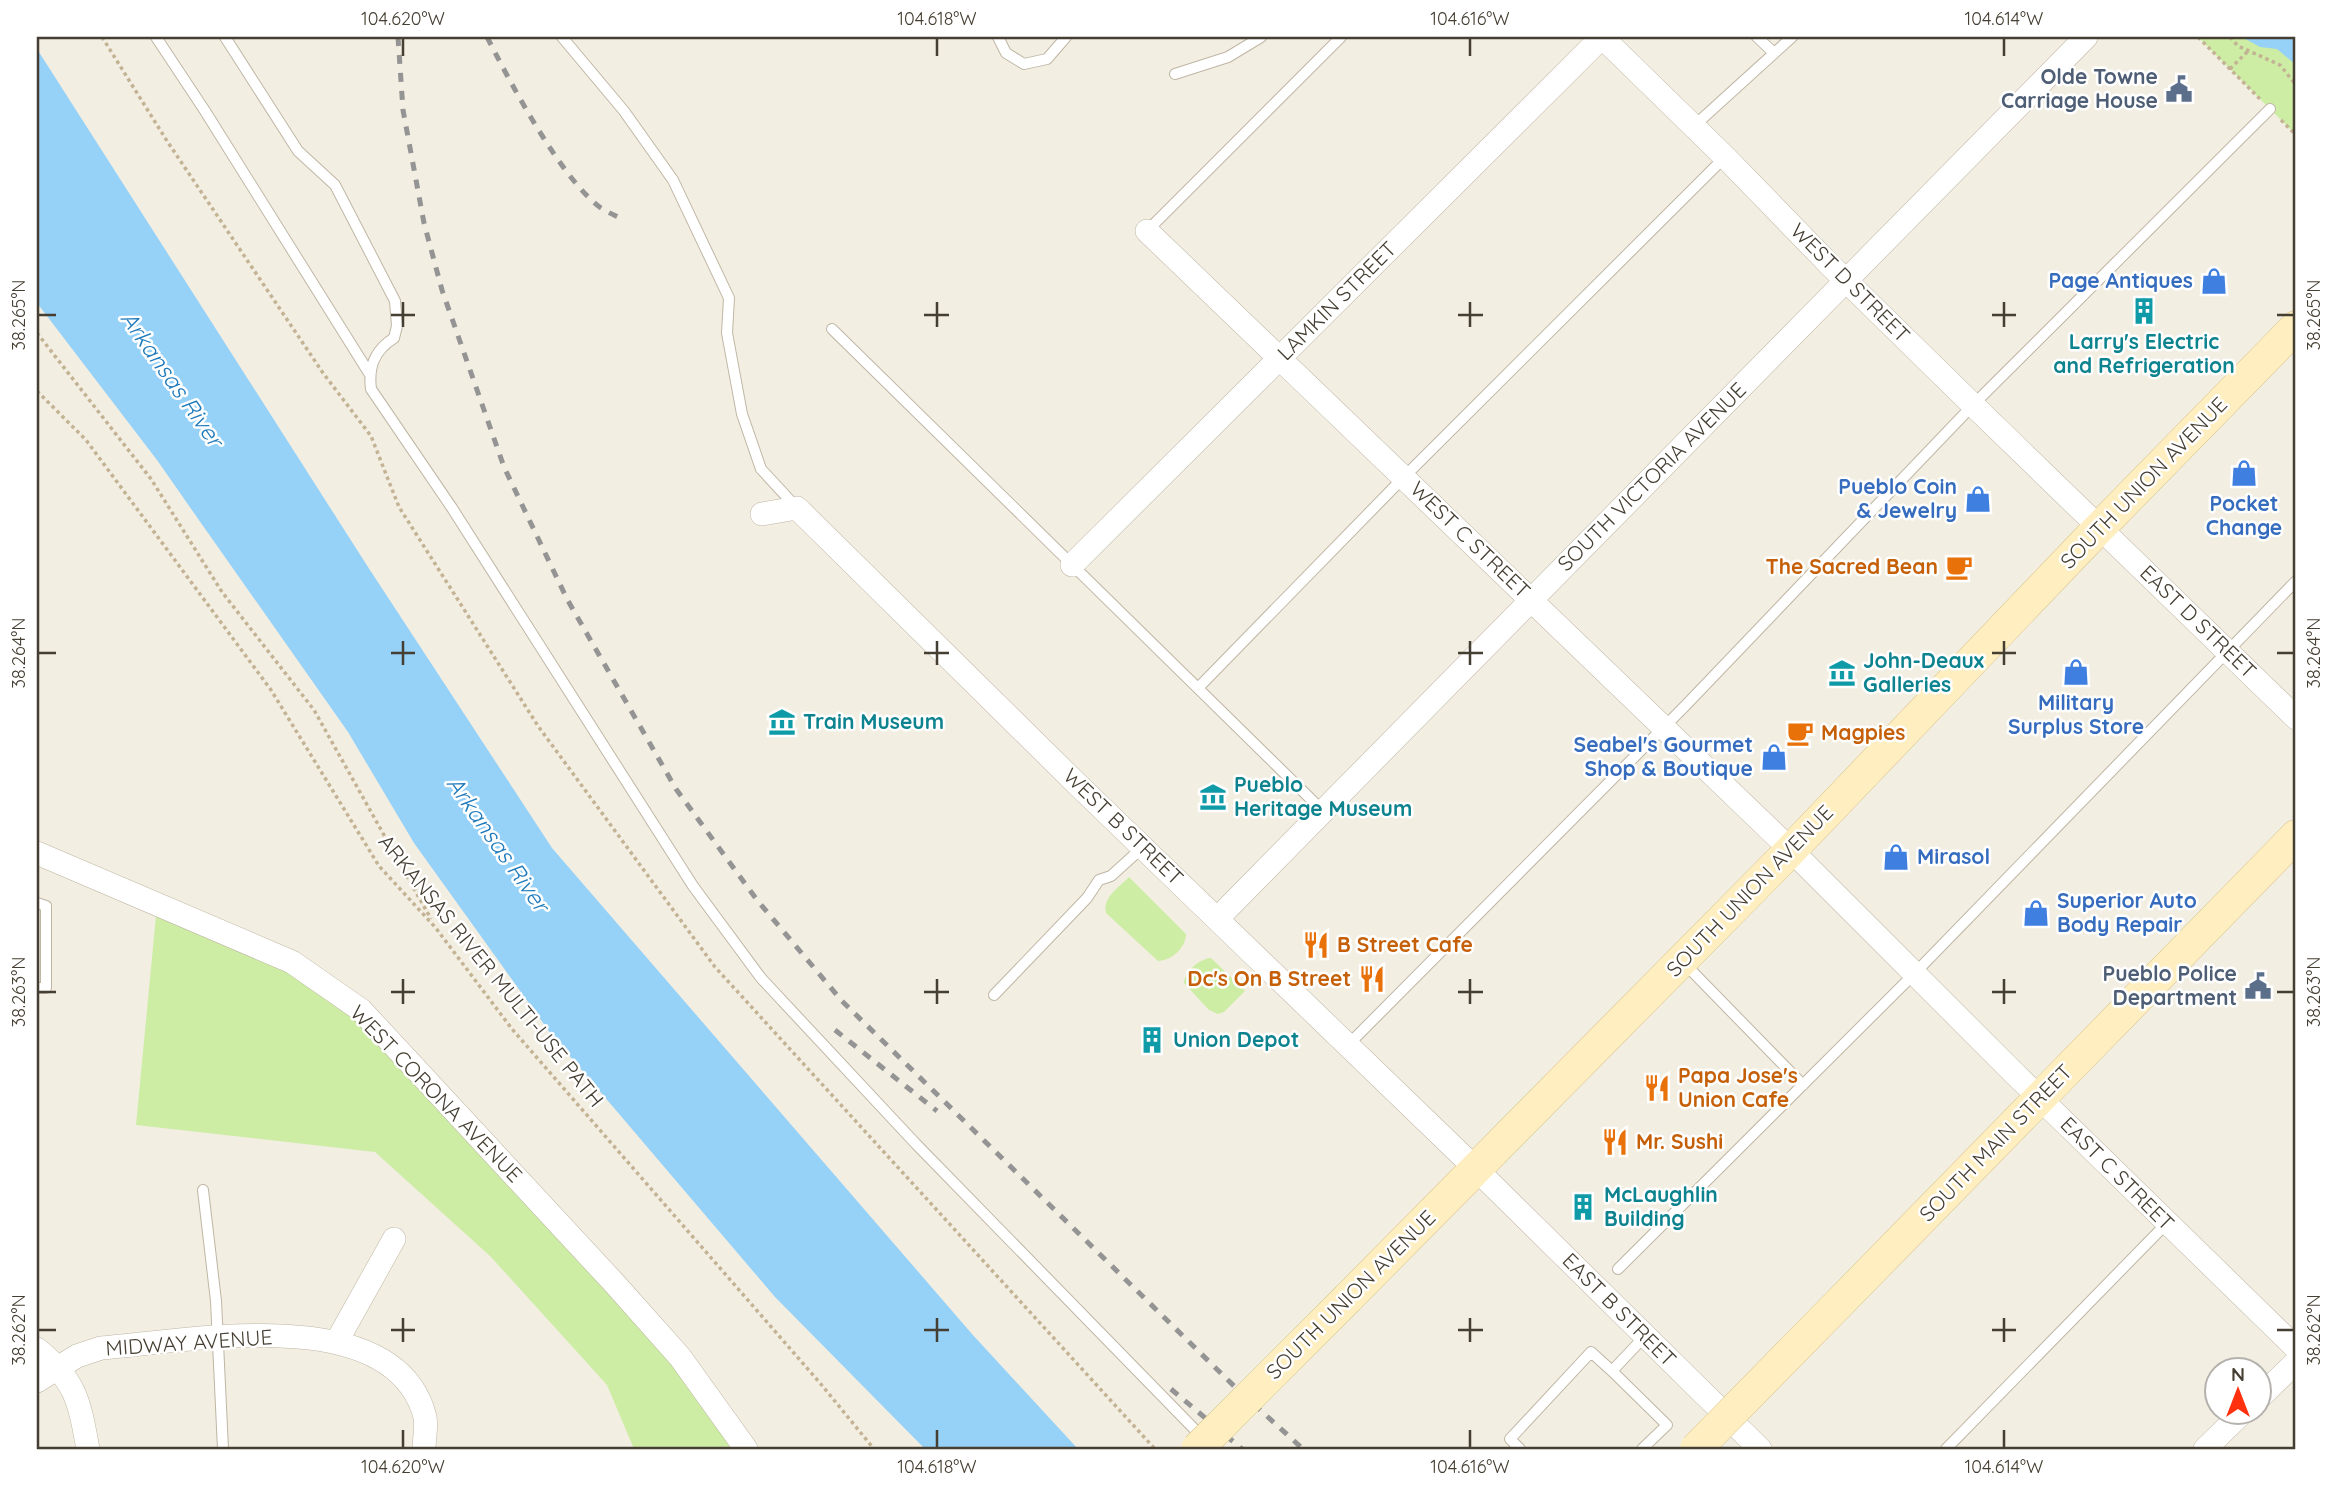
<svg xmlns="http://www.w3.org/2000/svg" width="2333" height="1486" font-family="Quicksand,sans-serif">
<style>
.green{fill:#cdeda5}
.water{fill:#96d1f8}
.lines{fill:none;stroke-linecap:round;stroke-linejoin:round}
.lane-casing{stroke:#bfb6a4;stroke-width:12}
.street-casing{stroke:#bfb6a4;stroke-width:24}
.secondary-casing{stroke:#d8c48c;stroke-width:33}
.path{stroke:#c3b293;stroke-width:3.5;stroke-dasharray:3.5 3.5;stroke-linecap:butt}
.lane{stroke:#fff;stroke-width:10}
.street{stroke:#fff;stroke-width:23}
.secondary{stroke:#ffefc0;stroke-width:32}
.rail{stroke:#949494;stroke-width:5;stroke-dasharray:9 9;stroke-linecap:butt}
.secondary-bridge-casing{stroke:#d8c48c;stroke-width:33;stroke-linecap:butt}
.secondary-bridge{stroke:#ffefc0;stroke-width:32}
.ticks{fill:none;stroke:#453e32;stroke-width:2.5}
.labels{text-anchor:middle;stroke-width:5;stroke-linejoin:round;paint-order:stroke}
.service-label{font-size:21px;font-weight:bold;fill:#4e5e75;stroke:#fff;text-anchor:end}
.shop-label{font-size:21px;font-weight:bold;fill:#366cbe;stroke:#fff;text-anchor:end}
.street-label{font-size:21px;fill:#453e32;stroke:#fff}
.culture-label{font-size:21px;font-weight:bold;fill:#0d838f;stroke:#fff;text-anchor:start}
.food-label{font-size:21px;font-weight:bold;fill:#c56008;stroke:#fff;text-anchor:start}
.water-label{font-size:23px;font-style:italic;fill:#207bbc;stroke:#fff}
.neatline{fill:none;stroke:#453e32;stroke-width:2.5}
.ticks-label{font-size:18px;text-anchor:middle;fill:#453e32}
</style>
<rect width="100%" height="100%" fill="#f3eee2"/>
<path class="green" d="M2198,37H2296V135Z
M1129,877L1186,934C1186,947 1172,961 1158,961L1106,913C1102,898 1119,887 1129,877Z
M157,905L361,1010L746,1449H634L607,1385L490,1256L375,1152L136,1125Z
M1211,958L1245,991L1224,1012L1218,1014L1209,1010L1184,983C1185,971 1199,959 1211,958Z"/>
<path class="water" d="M2242,37H2296V65L2277,49L2260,47Z
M37,49L368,567L552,848L972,1334L1078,1449H925L775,1297L551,1034L414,843L348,732L201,523L157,460L37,303Z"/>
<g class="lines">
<defs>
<path id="lane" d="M156,37L205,111L369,373
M225,37L298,151L335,185L395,301L397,326L394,338C375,350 368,366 371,389L452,508L693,886L761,978L916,1144L1204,1439
M562,37L624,111L673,180L729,298L727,333L742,414L761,469L797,508
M998,37L1006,53L1024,64L1047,59L1066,37
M1757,37L1774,53
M1175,74L1228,57L1261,37
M1694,126L1792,37
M1147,231L1341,37
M832,329L1323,811
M1198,688L1404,477L1725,157
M37,903L46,906V988H37
M1683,962L1803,1085
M994,995L1087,898L1099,880L1111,876L1143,847
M1348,1045L1685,706L1973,405L2270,109
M203,1190L216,1301L223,1449
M1618,1269L1914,974L2296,581
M1612,1371L1667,1425L1642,1449
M1520,1449L1510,1439L1591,1352L1612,1371L1645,1336
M1946,1449L2167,1223"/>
<path id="street" d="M1147,231L1791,850L2015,1074L2296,1348
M762,514L797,508L1077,784L1477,1170L1760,1449
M1072,565L1602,37L1725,157L1829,264L1973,405L2296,718
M37,853L292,962L361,1010L615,1284L680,1357L746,1449
M1218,918L2086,37
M337,1341L394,1239
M37,1349C76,1381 79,1400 88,1449
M37,1381L77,1356L101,1348C188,1341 395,1300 425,1417C427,1427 424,1439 424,1449
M2260,1397L2296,1362
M2205,1449L2243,1412"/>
<path id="secondary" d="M1856,1286L2296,836
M1348,1298L1791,850L2100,527L2296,327"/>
</defs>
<use href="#lane" class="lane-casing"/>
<use href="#street" class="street-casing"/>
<use href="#secondary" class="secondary-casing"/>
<path class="path" d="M102,37L167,141L323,373L371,436L399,507L538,726L715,967L1155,1449
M2198,37L2261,100
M2230,37L2238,46L2280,65L2296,85
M2230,69L2248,51
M2281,120L2296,135
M37,333L151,479L222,592L314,710L431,919
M37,391L86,440L271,690L379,866L435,927L512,1029L820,1383L874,1449"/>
<use href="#lane" class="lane"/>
<use href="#street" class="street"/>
<use href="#secondary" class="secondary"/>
<path class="rail" d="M398,37L403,110L424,223L442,290L504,467L567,599L676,789L757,900L842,1001L1236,1388L1303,1449
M487,37C510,82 561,179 601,208C607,212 614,215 620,218
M835,1030L937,1111
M1171,1389L1242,1449"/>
<defs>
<path id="secondary-bridge" d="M1197,1449L1348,1298
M1696,1449L1856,1286"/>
</defs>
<use href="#secondary-bridge" class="secondary-bridge-casing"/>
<use href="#secondary-bridge" class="secondary-bridge"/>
</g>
<path class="ticks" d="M403,38V56M937,38V56M1470,38V56M2004,38V56M403,302V327M937,302V327M1470,302V327M2004,302V327M38,315H56M391,315H415M924,315H949M1458,315H1483M1992,315H2016M2277,315H2294M403,641V665M937,641V665M1470,641V665M2004,641V665M38,653H56M391,653H415M924,653H949M1458,653H1483M1992,653H2016M2277,653H2294M403,979V1004M937,979V1004M1470,979V1004M2004,979V1004M38,992H56M391,992H415M924,992H949M1458,992H1483M1992,992H2016M2277,992H2294M403,1318V1342M937,1318V1342M1470,1318V1342M2004,1318V1342M38,1330H56M391,1330H415M924,1330H949M1458,1330H1483M1992,1330H2016M2277,1330H2294M403,1430V1448M937,1430V1448M1470,1430V1448M2004,1430V1448"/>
<defs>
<symbol id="civic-bare" viewBox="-9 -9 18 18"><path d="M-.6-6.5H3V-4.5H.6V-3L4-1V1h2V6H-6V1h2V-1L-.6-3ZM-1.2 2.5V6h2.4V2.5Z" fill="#5c6f8a" stroke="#fff" stroke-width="2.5" paint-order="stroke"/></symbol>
<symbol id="shop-bare" viewBox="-9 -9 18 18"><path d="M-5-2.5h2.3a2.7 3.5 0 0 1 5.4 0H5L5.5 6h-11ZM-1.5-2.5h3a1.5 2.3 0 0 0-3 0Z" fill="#3f7fe0" stroke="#fff" stroke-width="2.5" paint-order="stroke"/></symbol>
<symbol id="building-bare" viewBox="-9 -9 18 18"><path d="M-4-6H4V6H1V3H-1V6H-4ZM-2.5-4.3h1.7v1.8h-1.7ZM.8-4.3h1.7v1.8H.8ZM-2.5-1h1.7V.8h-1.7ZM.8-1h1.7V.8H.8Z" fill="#0f9aa8" stroke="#fff" stroke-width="2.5" paint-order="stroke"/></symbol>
<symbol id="cafe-bare" viewBox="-9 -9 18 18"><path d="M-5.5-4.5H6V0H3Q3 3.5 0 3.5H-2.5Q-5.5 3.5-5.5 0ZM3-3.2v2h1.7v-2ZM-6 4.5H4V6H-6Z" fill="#e8710a" stroke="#fff" stroke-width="2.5" paint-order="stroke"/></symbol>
<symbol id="museum-bare" viewBox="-9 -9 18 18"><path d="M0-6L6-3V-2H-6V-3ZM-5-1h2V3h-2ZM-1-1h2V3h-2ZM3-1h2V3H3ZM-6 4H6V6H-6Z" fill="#0f9aa8" stroke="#fff" stroke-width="2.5" paint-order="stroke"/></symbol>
<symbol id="restaurant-bare" viewBox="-9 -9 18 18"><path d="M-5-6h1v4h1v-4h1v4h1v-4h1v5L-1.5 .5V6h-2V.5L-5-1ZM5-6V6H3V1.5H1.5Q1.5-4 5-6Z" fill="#e8710a" stroke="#fff" stroke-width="2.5" paint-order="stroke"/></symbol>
</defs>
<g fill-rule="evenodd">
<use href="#civic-bare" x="2160" y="70" width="38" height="38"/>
<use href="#shop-bare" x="2195" y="262" width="38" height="38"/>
<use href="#building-bare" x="2125" y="292" width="38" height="38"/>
<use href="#shop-bare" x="2225" y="454" width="38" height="38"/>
<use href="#shop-bare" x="1959" y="480" width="38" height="38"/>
<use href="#cafe-bare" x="1940" y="548" width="38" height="38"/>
<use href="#shop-bare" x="2057" y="653" width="38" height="38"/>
<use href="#museum-bare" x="1823" y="654" width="38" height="38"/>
<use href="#museum-bare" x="763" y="703" width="38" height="38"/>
<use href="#cafe-bare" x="1781" y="714" width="38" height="38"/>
<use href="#shop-bare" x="1755" y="738" width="38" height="38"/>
<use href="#museum-bare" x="1194" y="778" width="38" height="38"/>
<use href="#shop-bare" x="1877" y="838" width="38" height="38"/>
<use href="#shop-bare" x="2017" y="894" width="38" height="38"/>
<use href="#restaurant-bare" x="1297" y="926" width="38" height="38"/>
<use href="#restaurant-bare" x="1353" y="960" width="38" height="38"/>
<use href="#civic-bare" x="2239" y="967" width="38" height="38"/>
<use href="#building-bare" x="1133" y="1021" width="38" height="38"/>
<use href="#restaurant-bare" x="1638" y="1069" width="38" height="38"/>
<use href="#restaurant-bare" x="1596" y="1123" width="38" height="38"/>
<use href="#building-bare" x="1564" y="1188" width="38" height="38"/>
</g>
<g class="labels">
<g class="service-label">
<text x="2158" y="84">Olde Towne<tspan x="2158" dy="24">Carriage House</tspan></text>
<text x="2237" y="981">Pueblo Police<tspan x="2237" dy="24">Department</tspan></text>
</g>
<g class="shop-label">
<text x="2193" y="288">Page Antiques</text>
<text x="1957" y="494">Pueblo Coin<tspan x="1957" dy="24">&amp; Jewelry</tspan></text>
<text x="2244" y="511" text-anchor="middle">Pocket<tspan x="2244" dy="24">Change</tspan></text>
<text x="2076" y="710" text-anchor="middle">Military<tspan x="2076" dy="24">Surplus Store</tspan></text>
<text x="1753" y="752">Seabel's Gourmet<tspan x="1753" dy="24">Shop &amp; Boutique</tspan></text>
<text x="1917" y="864" text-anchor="start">Mirasol</text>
<text x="2057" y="908" text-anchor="start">Superior Auto<tspan x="2057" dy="24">Body Repair</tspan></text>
</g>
<g class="street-label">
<text transform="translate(1850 283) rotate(45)" y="7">WEST D STREET</text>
<text transform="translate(1337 301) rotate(-45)" y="7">LAMKIN STREET</text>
<text transform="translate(1652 477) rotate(-45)" y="7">SOUTH VICTORIA AVENUE</text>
<text transform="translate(2144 483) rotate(-46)" y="7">SOUTH UNION AVENUE</text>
<text transform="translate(1470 540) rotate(44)" y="7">WEST C STREET</text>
<text transform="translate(2198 622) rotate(44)" y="7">EAST D STREET</text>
<text transform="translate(1123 827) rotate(44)" y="7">WEST B STREET</text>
<text transform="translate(1750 891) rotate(-46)" y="7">SOUTH UNION AVENUE</text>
<text transform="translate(491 971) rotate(51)" y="7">ARKANSAS RIVER MULTI-USE PATH</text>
<text transform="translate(436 1094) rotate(46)" y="7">WEST CORONA AVENUE</text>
<text transform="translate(1996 1143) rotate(-46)" y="7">SOUTH MAIN STREET</text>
<text transform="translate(2117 1174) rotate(45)" y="7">EAST C STREET</text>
<text transform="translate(1351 1295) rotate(-45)" y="7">SOUTH UNION AVENUE</text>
<text transform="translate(1619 1310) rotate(45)" y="7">EAST B STREET</text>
<text transform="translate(189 1343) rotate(-4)" y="7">MIDWAY AVENUE</text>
</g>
<g class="culture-label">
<text x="2144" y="349" text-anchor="middle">Larry's Electric<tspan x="2144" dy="24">and Refrigeration</tspan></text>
<text x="1863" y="668">John-Deaux<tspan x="1863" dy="24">Galleries</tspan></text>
<text x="803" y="729">Train Museum</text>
<text x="1234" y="792">Pueblo<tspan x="1234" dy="24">Heritage Museum</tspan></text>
<text x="1173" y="1047">Union Depot</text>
<text x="1604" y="1202">McLaughlin<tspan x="1604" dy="24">Building</tspan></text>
</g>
<g class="food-label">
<text x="1938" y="574" text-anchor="end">The Sacred Bean</text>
<text x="1821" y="740">Magpies</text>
<text x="1337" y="952">B Street Cafe</text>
<text x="1351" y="986" text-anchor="end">Dc's On B Street</text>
<text x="1678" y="1083">Papa Jose's<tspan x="1678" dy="24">Union Cafe</tspan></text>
<text x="1636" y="1149">Mr. Sushi</text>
</g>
<g class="water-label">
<text transform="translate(172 379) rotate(55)" y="8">Arkansas River</text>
<text transform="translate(498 844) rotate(55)" y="8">Arkansas River</text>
</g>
</g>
<rect width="2333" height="1486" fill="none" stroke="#ffffff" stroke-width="77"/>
<g transform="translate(2238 1391)"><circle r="33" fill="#ffffff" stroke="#b5b2ad" stroke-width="2"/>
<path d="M0-5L12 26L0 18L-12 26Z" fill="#ff300d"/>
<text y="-10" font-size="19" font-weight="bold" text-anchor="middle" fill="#453e32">N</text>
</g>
<rect x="38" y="38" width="2256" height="1410" class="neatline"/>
<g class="ticks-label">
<text x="403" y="25">104.620°W</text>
<text x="937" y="25">104.618°W</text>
<text x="1470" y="25">104.616°W</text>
<text x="2004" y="25">104.614°W</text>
<text transform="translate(19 315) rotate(-90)" y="6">38.265°N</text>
<text transform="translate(2314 315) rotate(-90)" y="6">38.265°N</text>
<text transform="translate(19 653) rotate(-90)" y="6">38.264°N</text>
<text transform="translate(2314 653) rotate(-90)" y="6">38.264°N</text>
<text transform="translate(19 992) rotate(-90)" y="6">38.263°N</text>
<text transform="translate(2314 992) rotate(-90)" y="6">38.263°N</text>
<text transform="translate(19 1330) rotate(-90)" y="6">38.262°N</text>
<text transform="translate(2314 1330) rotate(-90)" y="6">38.262°N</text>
<text x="403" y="1473">104.620°W</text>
<text x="937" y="1473">104.618°W</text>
<text x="1470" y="1473">104.616°W</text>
<text x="2004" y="1473">104.614°W</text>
</g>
</svg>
